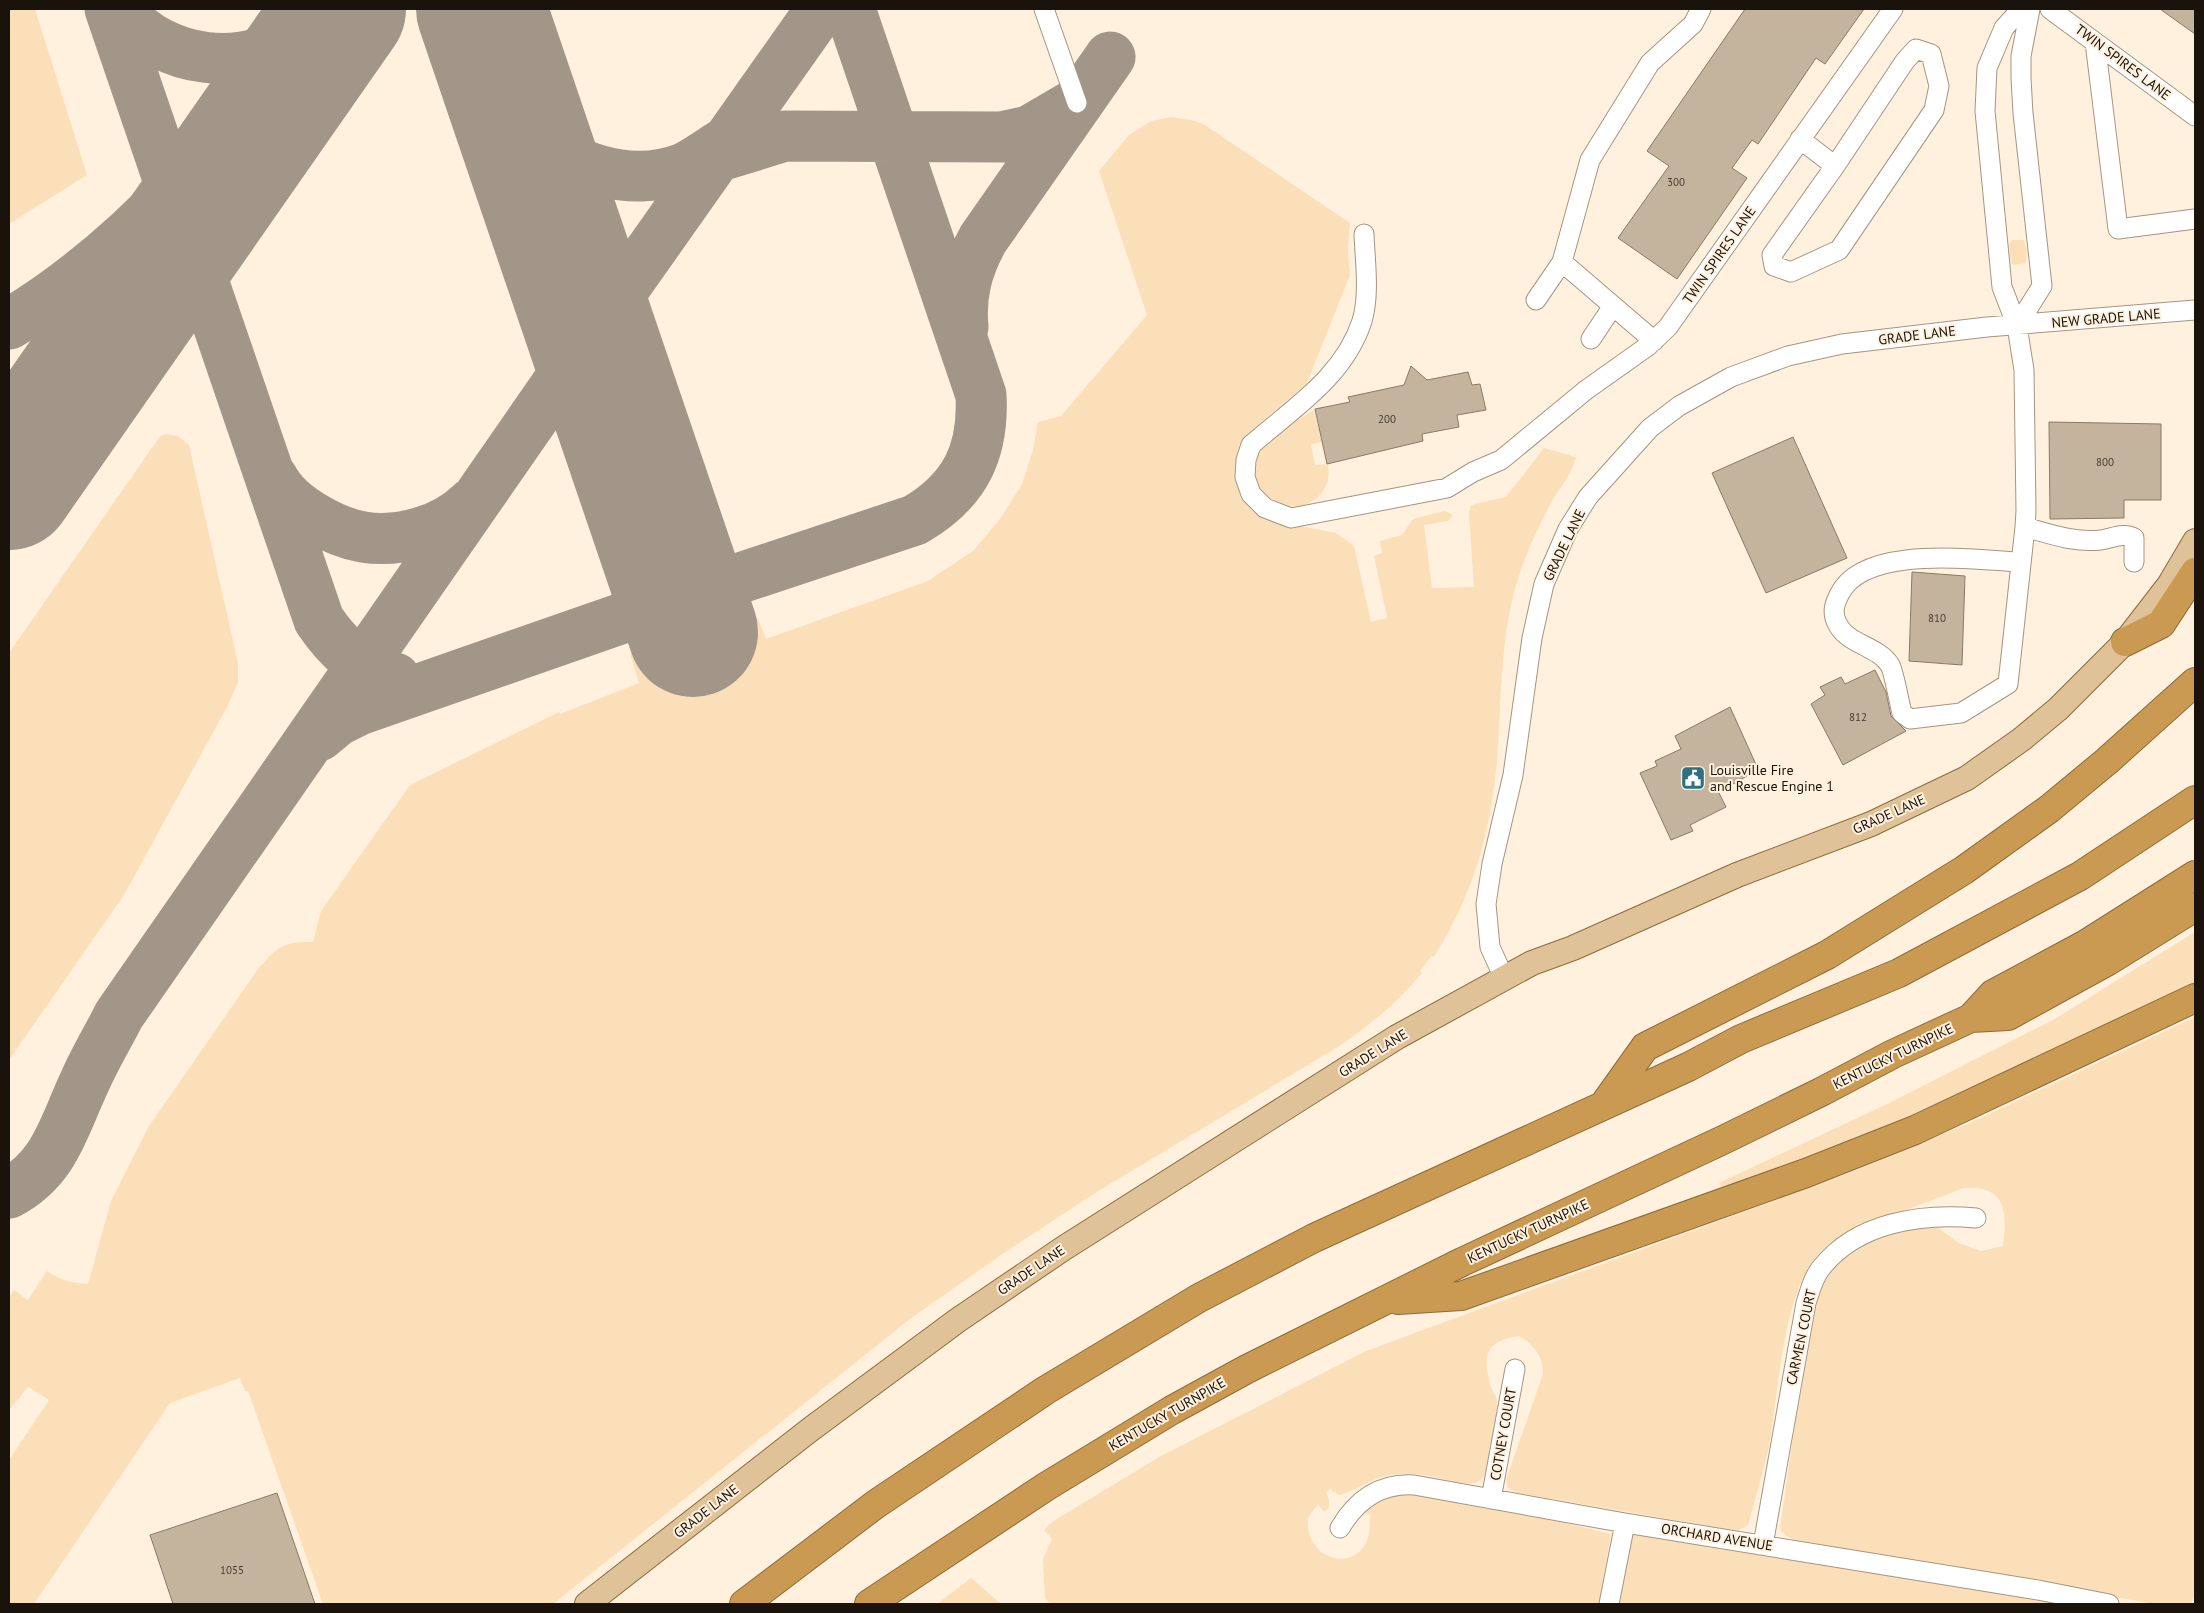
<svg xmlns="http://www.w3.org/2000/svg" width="2204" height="1613" font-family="'PT Sans',sans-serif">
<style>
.green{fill:#fbdfb8}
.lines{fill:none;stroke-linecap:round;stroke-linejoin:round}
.taxiway{stroke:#a29688;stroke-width:51}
.runway{stroke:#a29688;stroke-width:130}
.building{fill:#c4b49e;stroke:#897a65}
.minor-casing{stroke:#a59580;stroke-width:21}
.major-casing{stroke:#8c6b3a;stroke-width:26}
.highway-casing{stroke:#8c6b3a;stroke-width:30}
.minor{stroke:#fff;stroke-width:19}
.major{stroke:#dfc298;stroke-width:24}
.highway{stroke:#ca9a53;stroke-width:28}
.labels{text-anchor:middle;stroke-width:4;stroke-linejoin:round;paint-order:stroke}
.number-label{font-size:11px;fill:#443b30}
.street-label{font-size:14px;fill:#19130b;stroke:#fff1de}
.poi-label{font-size:14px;fill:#19130b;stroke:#fff1de;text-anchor:start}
</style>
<rect width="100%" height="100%" fill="#fff1de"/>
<path class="green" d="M9,9H35L87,175L9,224Z
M1171,117L1195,121L1205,125L1350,223L1348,249L1350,275L1307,383L1260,423L1250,437L1238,462L1280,522L1336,533L1354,546L1371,622L1387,618L1374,556L1382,553L1380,541L1402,535L1413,519L1445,511L1453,515L1448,521L1424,525L1432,588L1474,587L1469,513L1471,505L1506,497L1544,448L1576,457C1572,475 1559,488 1551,503C1533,536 1519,569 1511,605C1500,657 1501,709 1497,760C1491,833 1473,895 1434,957L1431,956L1420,971L1422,973C1396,1004 1367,1028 1333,1050L1095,1193L1001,1255L910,1319L553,1604H323L248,1391H245L240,1378L170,1403L34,1604H9V1460L49,1400L28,1387L9,1410V1297L14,1290L28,1300L47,1271C58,1279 74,1284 88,1284L111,1201L149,1126L258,969C277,947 283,941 313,942L321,911L410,785L559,712L560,714L639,683L630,654L755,611L766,639L928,581L973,551L1000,519L1022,484L1033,450L1038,422L1061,416L1147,315L1099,171L1129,135L1151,121Z
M2012,240H2024L2027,250L2026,263L2014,265L2011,263L2009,245Z
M1314,410L1322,442L1311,445L1315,465L1325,464L1328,466C1336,514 1257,524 1254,471C1254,463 1255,452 1261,446C1272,434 1300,419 1314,410Z
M166,434L178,436L189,445L238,663V682L227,707L124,895L9,1060V653L156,442L161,436Z
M2195,932V987L1918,1116L1724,1193L1719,1183L1887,1104L2053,1020Z
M2195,1017V1594L2191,1604H2155L1818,1545C1803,1542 1789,1542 1780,1529L1809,1324L1820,1288L1841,1257L1870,1239L1930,1222L1959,1243L1981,1251L2003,1246C2007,1213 2007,1185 1964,1188C1930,1201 1896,1213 1862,1228C1852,1232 1839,1235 1831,1242C1780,1279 1780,1393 1768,1451C1762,1476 1755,1500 1748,1525L1738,1531L1518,1493L1508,1488L1506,1480L1543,1374C1543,1354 1534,1346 1519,1336C1485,1341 1482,1356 1491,1387C1493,1391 1496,1396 1497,1401C1498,1411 1489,1467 1484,1476C1483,1477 1480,1481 1479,1481C1469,1488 1435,1476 1422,1475C1406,1473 1390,1473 1374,1480C1361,1485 1352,1492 1339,1495L1330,1489L1326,1493L1329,1500V1508L1324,1512L1318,1504C1315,1508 1309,1515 1308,1520C1307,1523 1308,1529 1309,1532C1314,1558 1349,1570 1365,1545C1370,1536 1370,1525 1370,1515L1366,1513C1379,1496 1395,1493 1415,1494L1532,1515L1611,1534L1599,1604H1050L1045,1598L1043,1559L1052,1539L1044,1530L1052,1522L1159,1457L1366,1351L1849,1173L1972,1122Z
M1633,1530L2078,1604H1617Z
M971,1578L1001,1604H937Z"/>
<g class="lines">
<path class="taxiway" d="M110,9L319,620C338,648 361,670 395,678
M119,9C161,65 249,75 303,31
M484,9C497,47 507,89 530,122C562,170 631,188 684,168C697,162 710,152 723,144
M707,160L785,136L1002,137L1029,131L1077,103
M204,271C197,215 226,180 256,137
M9,324C137,248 235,126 323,9
M963,327C960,295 967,268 983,239L1110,57
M272,477C281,495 296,507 313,517C328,526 345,534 363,537C400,543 444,530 471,504
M319,736L337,721L359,710L683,597L915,520C965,491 984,452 981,395L850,9
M9,1193C56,1168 64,1125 85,1081C95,1058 108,1037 119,1015L591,335L821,9"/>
<path class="runway" d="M481,9L693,632
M9,485L341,9"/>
</g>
<path class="building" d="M1745,9H1864L1825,64L1816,58L1758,144L1752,140L1732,168L1747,178L1677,279L1618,238L1669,166L1647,151Z
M2160,9H2195V34Z
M1411,366L1427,380L1468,372L1472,385L1480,384L1486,410L1457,415L1459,427L1422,434L1423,441L1327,464L1315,409L1350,402L1348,397L1404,385Z
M2049,422L2161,424V500H2124V518L2050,519Z
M1793,437L1847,558L1766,593L1712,473Z
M1912,572L1965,576L1962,665L1909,661Z
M1875,670L1886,692L1891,716L1906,731L1843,765L1811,704L1825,695L1820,687L1841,677L1845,684Z
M1730,707L1758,769L1737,782L1718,791L1726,807L1690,825L1693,831L1671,840L1640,773L1657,766L1655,761L1681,749L1675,736Z
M277,1493L315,1604H173L150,1535Z"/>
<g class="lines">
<defs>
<path id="minor" d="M1044,9L1077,103
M2050,9L2195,116
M2095,42L2118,229L2195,219
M1800,139L1835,166L1772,255L1774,266L1791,272L1839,250L1934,110L1939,86L1931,54L1916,49L1905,61L1835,166
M1364,234C1365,261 1370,294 1362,321C1344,377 1293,408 1251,445L1246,460L1245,477L1251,494L1265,508L1291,518L1447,488L1473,472L1501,460L1586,390L1648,346L1668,327L1893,9
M1536,300L1562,262
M2017,326L2042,286L2023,113L2021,78V56L2030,9
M1591,339L1613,306
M1654,341L1562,262L1590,160L1650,63L1693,24L1701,9
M2025,527C2050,534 2075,543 2101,540C2113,538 2124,532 2134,538V562
M2020,562C1974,560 1863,544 1839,595C1834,605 1832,613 1837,623C1847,645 1877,645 1890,665C1894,672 1899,702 1902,713L1910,719L1961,713L2008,684L2025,527L2026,511L2024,370L2017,326L2002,287L1985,111L1987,68L2004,28L2021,9
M1504,978L1490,947L1486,904L1492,864L1513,775L1532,638L1544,584L1568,529L1588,497L1650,428L1679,406L1731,377L1788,356L1842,344L1987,327L2195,310
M1491,1499L1515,1369
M1340,1528C1357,1499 1381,1483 1414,1485L1625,1523L2038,1590L2109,1604
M1763,1545L1806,1303C1810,1291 1813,1278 1821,1268C1857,1222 1922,1213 1976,1218
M1609,1604L1625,1523"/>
<path id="major" d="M587,1604L811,1429L958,1320L1064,1248L1397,1037L1532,963L1573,948L1737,875L1871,824L1967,778L2022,739L2058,709L2125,642L2169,585L2195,541"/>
<path id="highway" d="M2125,642L2161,624L2195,572
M1971,1018L2008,1016L2108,961L2195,907
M1603,1106L1645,1047L1827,955L1964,870L2049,809L2107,761L2195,682
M1398,1300L1461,1296L1806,1173L1915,1130L2195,998
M744,1604L876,1504L1046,1390L1199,1298L1314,1238L1688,1067L1741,1039L1899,973L2080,876L2195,800
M869,1604L1047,1486L1172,1410L1247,1369L1462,1262L1723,1140L1821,1092L1893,1054L1971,1018L1993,994L2086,944L2195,875"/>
</defs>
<use href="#minor" class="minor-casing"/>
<use href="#major" class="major-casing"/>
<use href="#highway" class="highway-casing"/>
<use href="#minor" class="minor"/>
<use href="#major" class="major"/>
<use href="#highway" class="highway"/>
</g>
<defs>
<symbol id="civic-square" viewBox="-11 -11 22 22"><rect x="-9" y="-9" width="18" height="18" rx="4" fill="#2c7280" stroke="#fff1de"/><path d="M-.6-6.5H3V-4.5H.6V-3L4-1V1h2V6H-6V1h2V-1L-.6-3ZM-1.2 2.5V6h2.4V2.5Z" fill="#fff"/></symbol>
</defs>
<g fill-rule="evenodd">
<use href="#civic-square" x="1679" y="764" width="28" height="28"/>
</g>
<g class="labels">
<g class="number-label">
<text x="1676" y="186">300</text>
<text x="1387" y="423">200</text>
<text x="2105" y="466">800</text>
<text x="1937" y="622">810</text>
<text x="1858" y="721">812</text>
<text x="232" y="1574">1055</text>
</g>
<g class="street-label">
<text transform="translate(2123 62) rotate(37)" y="5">TWIN SPIRES LANE</text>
<text transform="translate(1719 255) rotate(-55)" y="5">TWIN SPIRES LANE</text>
<text transform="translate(2106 318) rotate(-5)" y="5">NEW GRADE LANE</text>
<text transform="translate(1917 335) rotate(-7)" y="5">GRADE LANE</text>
<text transform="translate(1564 545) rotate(-64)" y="5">GRADE LANE</text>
<text transform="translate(1889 814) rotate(-24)" y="5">GRADE LANE</text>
<text transform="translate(1373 1053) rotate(-32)" y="5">GRADE LANE</text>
<text transform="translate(1893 1056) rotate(-26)" y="5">KENTUCKY TURNPIKE</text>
<text transform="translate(1528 1231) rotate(-25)" y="5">KENTUCKY TURNPIKE</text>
<text transform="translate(1031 1270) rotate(-34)" y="5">GRADE LANE</text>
<text transform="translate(1801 1337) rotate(-78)" y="5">CARMEN COURT</text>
<text transform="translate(1167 1414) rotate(-30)" y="5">KENTUCKY TURNPIKE</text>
<text transform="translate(1503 1434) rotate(-80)" y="5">COTNEY COURT</text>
<text transform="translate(706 1511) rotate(-38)" y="5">GRADE LANE</text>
<text transform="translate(1717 1537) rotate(9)" y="5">ORCHARD AVENUE</text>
</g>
<g class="poi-label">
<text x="1710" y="775">Louisville Fire<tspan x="1710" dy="16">and Rescue Engine 1</tspan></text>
</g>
</g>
<rect width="2204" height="1613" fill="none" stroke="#19130b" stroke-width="20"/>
</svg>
